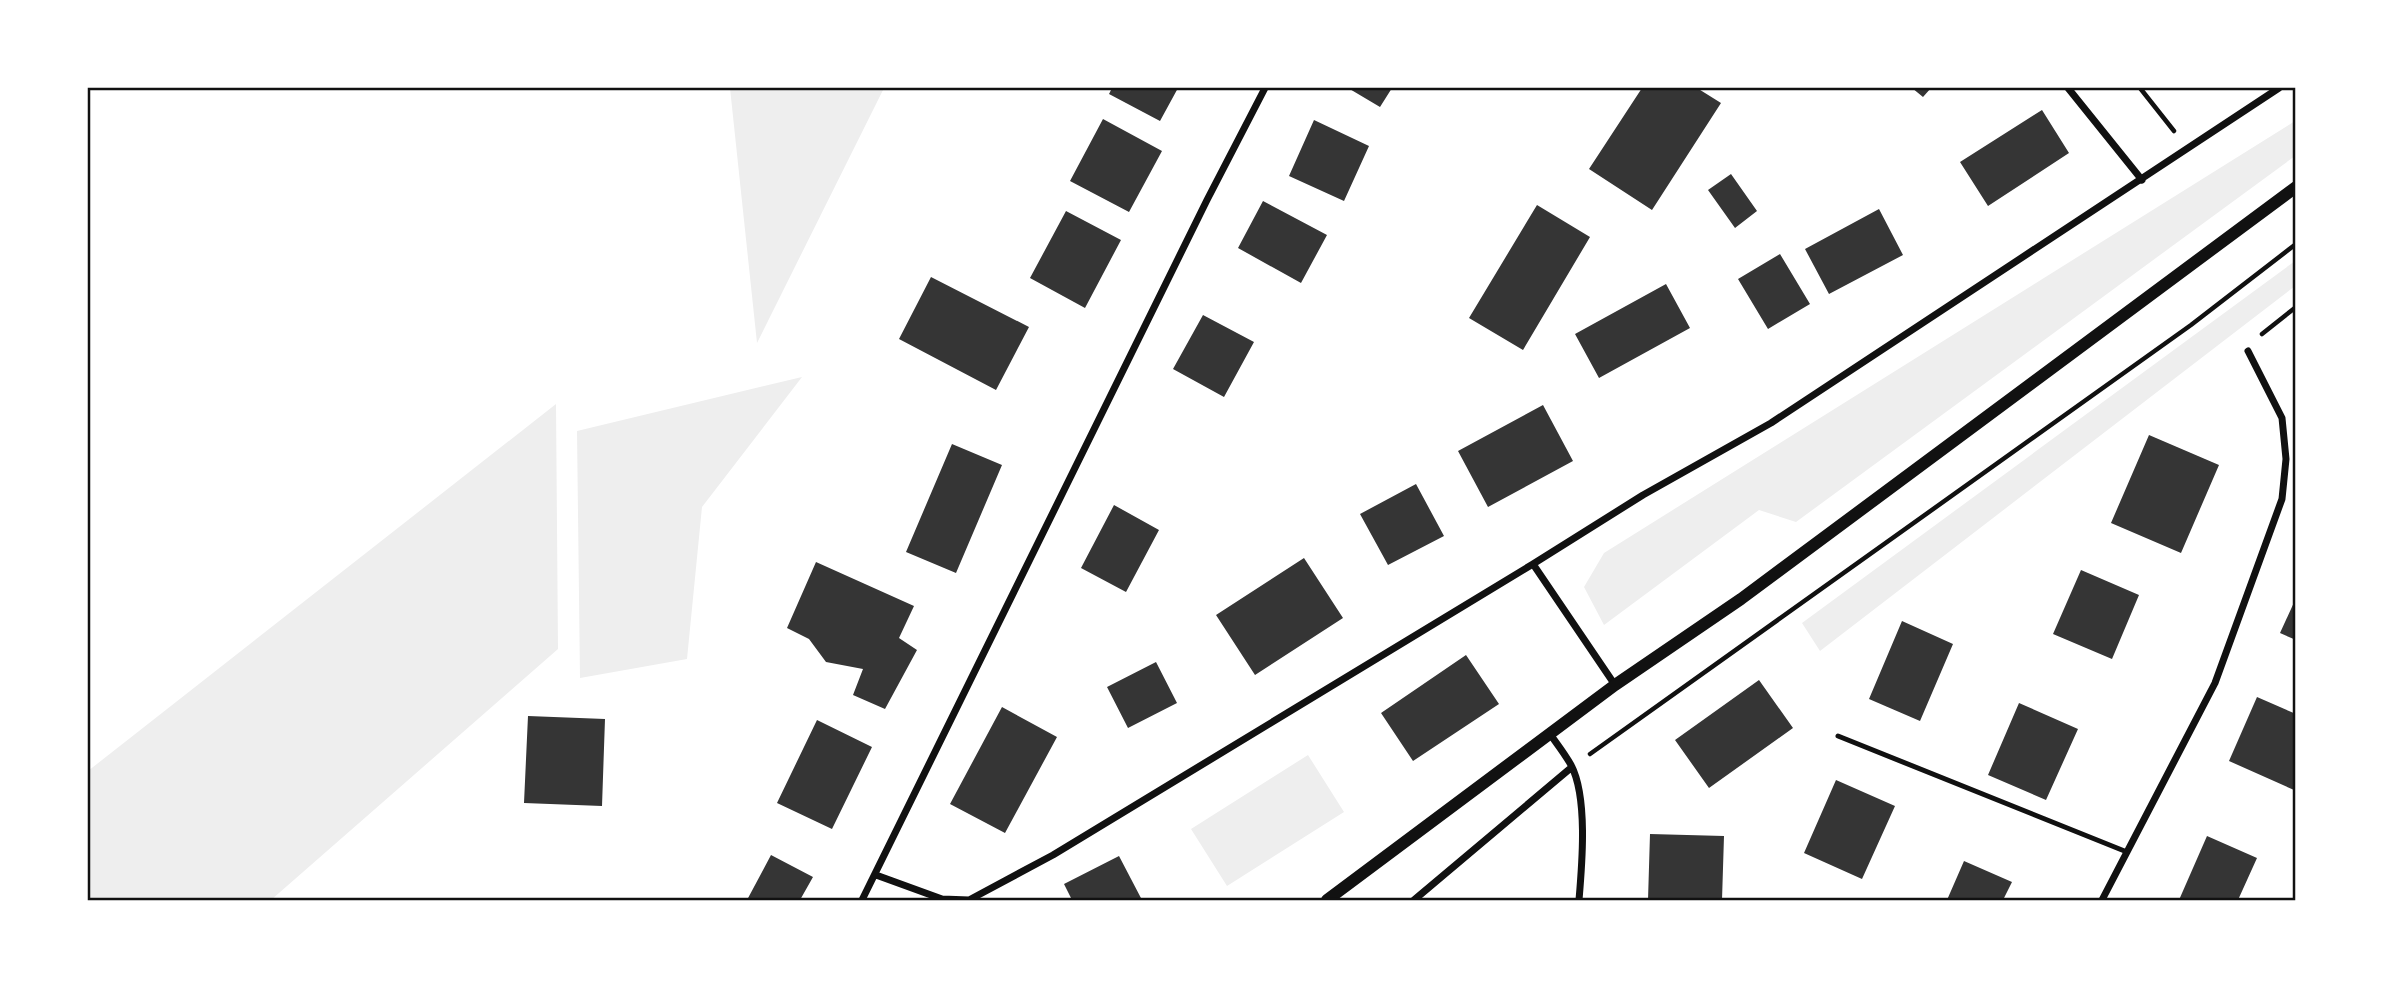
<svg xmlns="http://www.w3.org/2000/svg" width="2383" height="988" font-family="Ubuntu,sans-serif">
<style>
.green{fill:#eee}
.building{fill:#353535}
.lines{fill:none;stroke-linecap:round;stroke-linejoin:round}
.path{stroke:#111;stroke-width:4.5}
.service{stroke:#111;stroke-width:5}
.minor{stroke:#111;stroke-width:7}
.tertiary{stroke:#111;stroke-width:12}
.neatline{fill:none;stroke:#111;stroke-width:2.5}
</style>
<rect width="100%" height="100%" fill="#fff"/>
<path class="green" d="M730,88H884L757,343Z
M2295,121V156L1796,522L1759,510L1604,625L1584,587L1604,553Z
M2295,261V286L1820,651L1802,623Z
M802,377L702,507L687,659L580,678L577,431Z
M556,404L558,649L271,900H88V771Z
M1308,755L1344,812L1227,886L1191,829Z"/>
<path class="building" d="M1112,88H1178L1160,121L1109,94Z
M1348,88H1392L1380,107Z
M1642,88H1697L1721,103L1652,210L1589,169Z
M1912,88H1931L1923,97Z
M2042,110L2069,153L1988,206L1960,162Z
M1103,119L1162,151L1129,212L1070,181Z
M1314,120L1369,146L1344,201L1289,176Z
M1731,174L1757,211L1735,228L1708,190Z
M1263,201L1327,235L1301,283L1238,248Z
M1537,205L1590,237L1523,350L1469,318Z
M1879,209L1903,255L1829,294L1805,249Z
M1066,211L1121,240L1085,308L1030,278Z
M1780,254L1810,304L1768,329L1738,279Z
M931,277L1029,327L996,390L899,339Z
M1666,284L1690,328L1599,378L1575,334Z
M1203,315L1254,342L1224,397L1173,369Z
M1543,405L1573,461L1488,507L1458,451Z
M2149,435L2219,465L2181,553L2111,523Z
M952,444L1002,465L956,573L906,552Z
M1416,484L1444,536L1388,565L1360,514Z
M1114,505L1159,530L1126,592L1081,568Z
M1304,558L1343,618L1255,675L1216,615Z
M816,562L914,606L899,638L917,650L885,709L853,695L863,669L826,662L809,639L787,628Z
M2081,570L2139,595L2112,659L2053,634Z
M2296,598V640L2280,633Z
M1902,621L1953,644L1920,721L1869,699Z
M1466,655L1499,704L1413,761L1381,713Z
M1156,662L1177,703L1128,728L1107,687Z
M1759,680L1793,728L1709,788L1675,740Z
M2257,697L2296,714L2294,790L2229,761Z
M2019,703L2078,729L2046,800L1988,775Z
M1002,707L1057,737L1005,833L950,804Z
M528,716L605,719L602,806L524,803Z
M817,720L872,747L832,829L777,803Z
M1836,780L1895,806L1862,879L1804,853Z
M1650,834L1724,836L1722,900H1648Z
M2207,836L2257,858L2238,900H2179Z
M771,855L813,877L800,900H747Z
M1119,856L1142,900H1072L1064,884Z
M1964,861L2012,882L2003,900H1947Z"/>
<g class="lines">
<path class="path" d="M2140,88L2174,131
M2262,334L2296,307
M1590,754L2191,325L2296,244"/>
<path class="service" d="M1838,736L2127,852"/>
<path class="minor" d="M2068,88L2142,180
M1615,685L1533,564L1643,495L1771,423L2279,88
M1550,734C1557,744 1565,754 1571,765C1588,797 1582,865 1579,900
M876,875L942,899L969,900L1053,855L1533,564
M862,900L1207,200L1265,88
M1414,900L1572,767
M2102,900L2215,683L2282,499L2286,459L2282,418L2248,351"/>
<path class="tertiary" d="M1327,900L1615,685L1741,599L2296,187"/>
</g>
<rect width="2383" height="988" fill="none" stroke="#ffffff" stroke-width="178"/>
<rect x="89" y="89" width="2205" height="810" class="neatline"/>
</svg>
